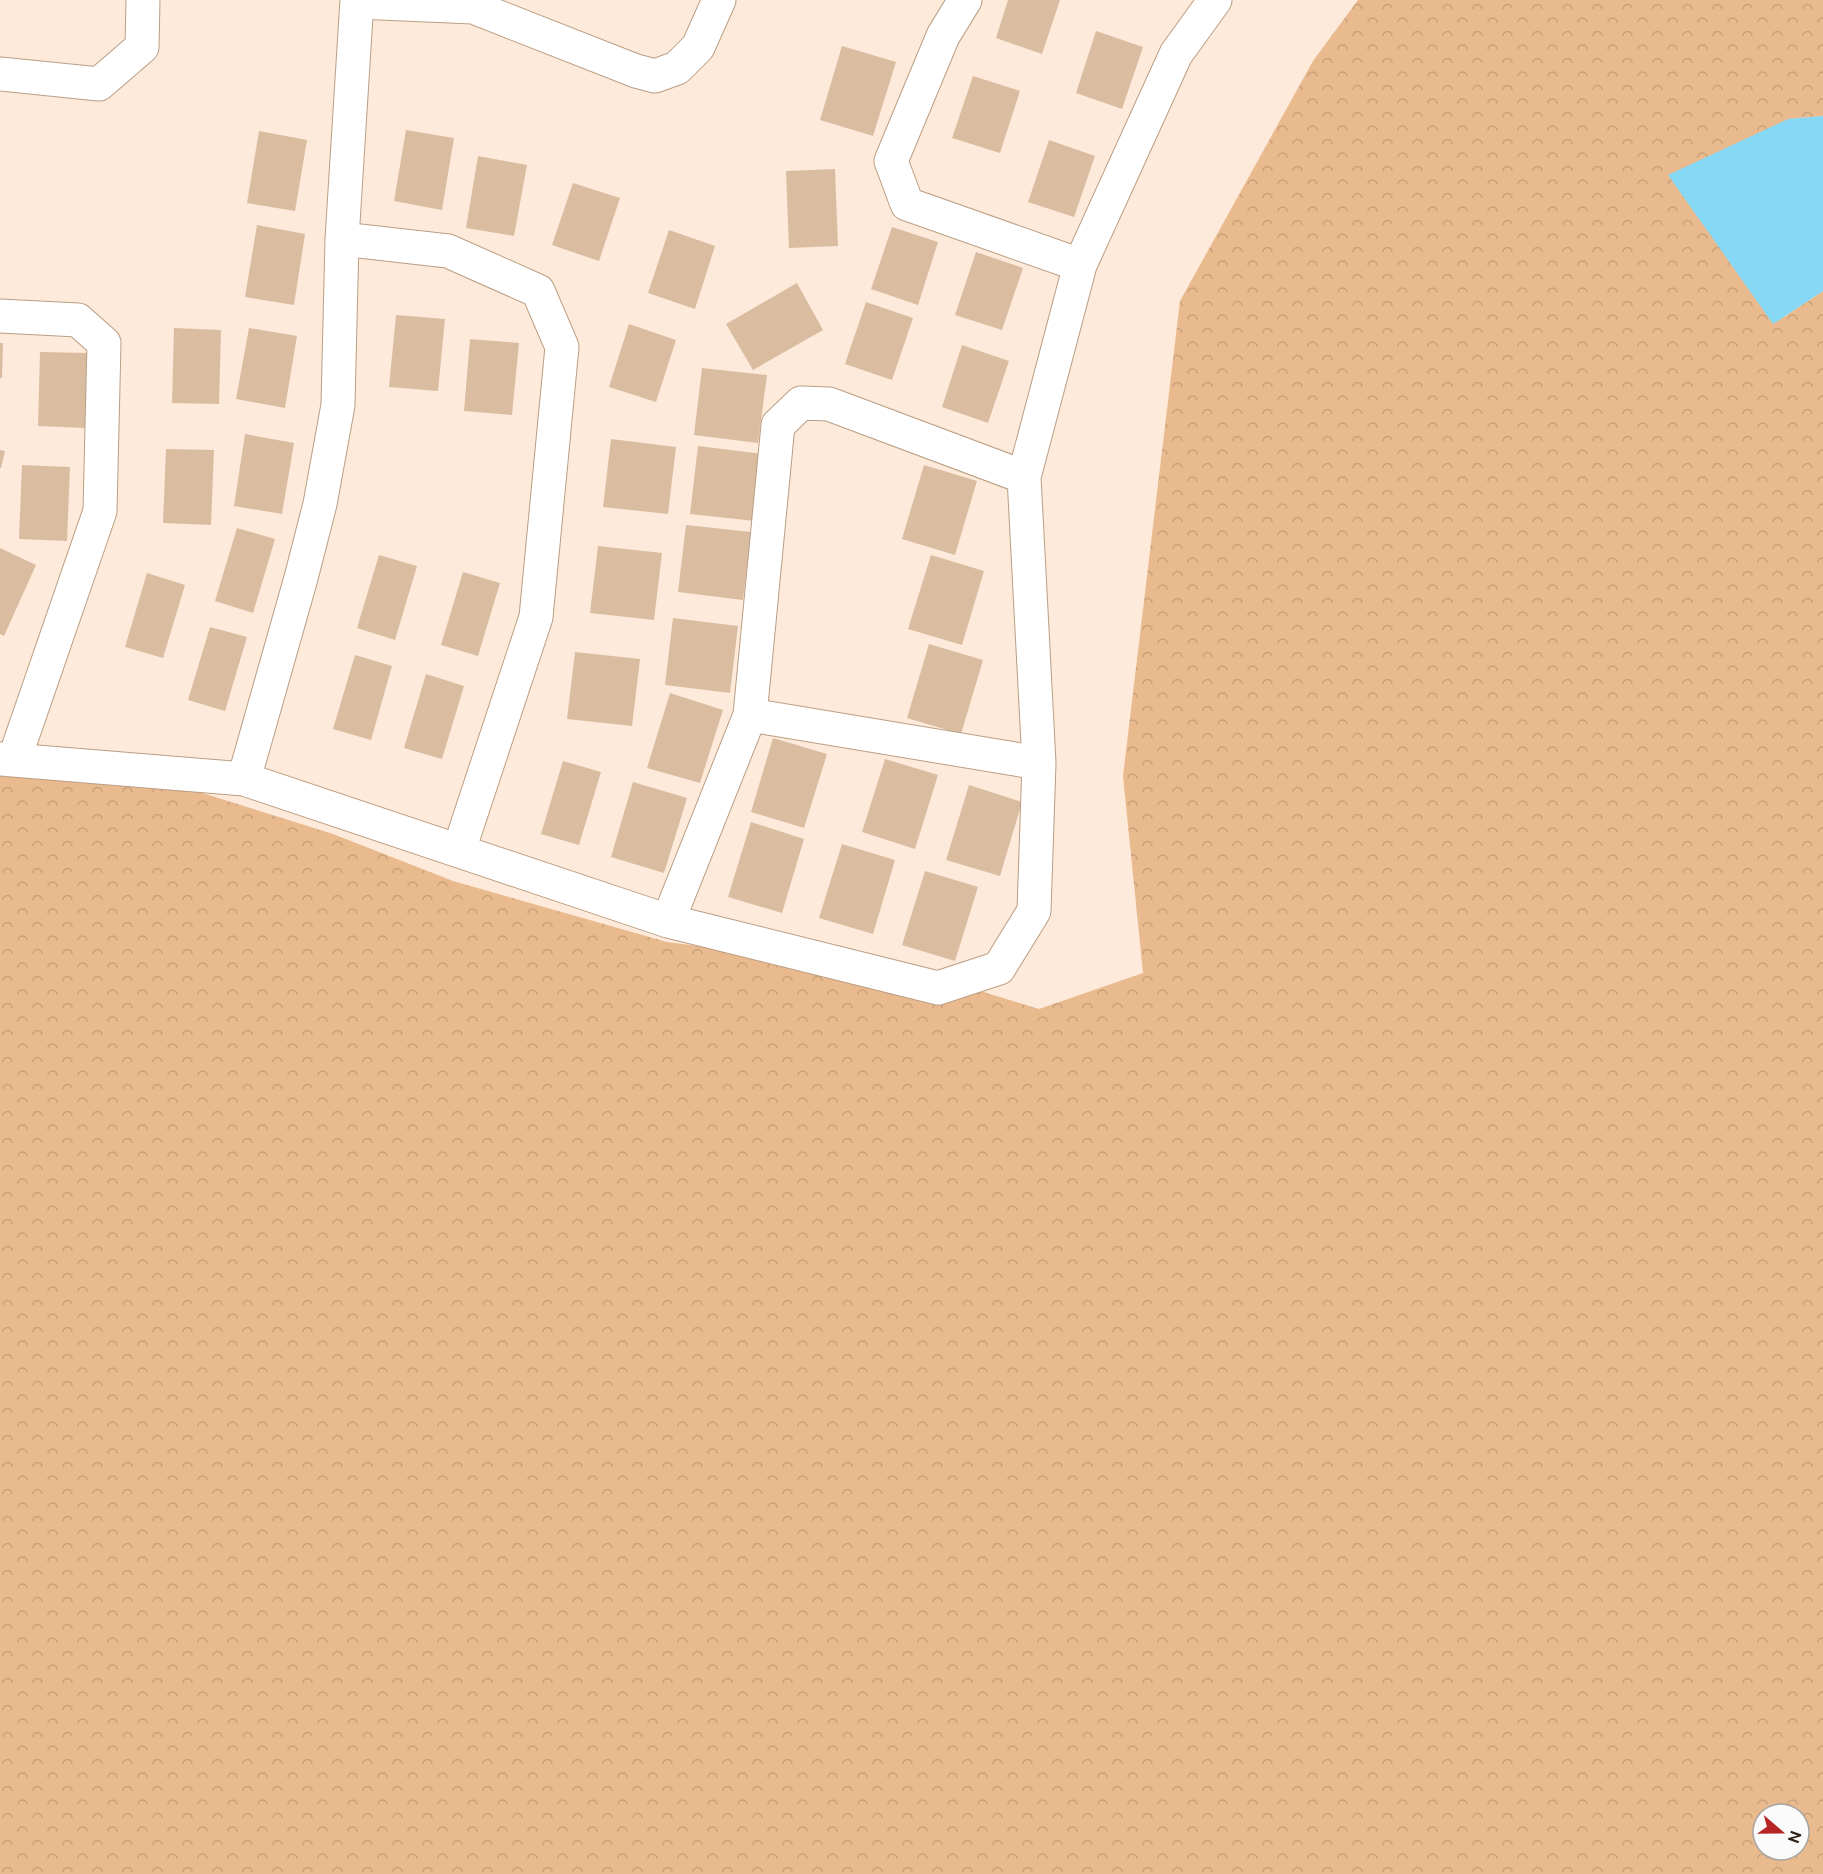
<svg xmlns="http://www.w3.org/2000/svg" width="1823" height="1874" font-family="Ubuntu,sans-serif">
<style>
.forest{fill:url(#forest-crowns);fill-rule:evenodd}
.water{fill:#86d8f5}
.building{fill:#dabca1}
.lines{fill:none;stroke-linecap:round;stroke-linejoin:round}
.minor-casing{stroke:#bb9e84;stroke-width:35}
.minor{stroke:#fff;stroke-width:33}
</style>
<defs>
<pattern id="forest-crowns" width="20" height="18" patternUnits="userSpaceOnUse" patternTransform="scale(1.5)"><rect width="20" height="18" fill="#e9ba8e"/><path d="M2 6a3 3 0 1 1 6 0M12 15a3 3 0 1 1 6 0" fill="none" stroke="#c8a07a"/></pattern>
</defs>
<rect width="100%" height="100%" fill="#fdeada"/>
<path class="forest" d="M1358,0H1823V116L1788,119L1773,324L1823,291V1874H0V771L148,776L333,834L453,881L667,942L931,976L1039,1009L1143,973L1123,776L1180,301L1313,61ZM1763,1814H1799V1850H1763Z"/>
<path class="water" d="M1823,116V291L1773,324L1668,175L1788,119Z"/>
<path class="building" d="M1008,0H1060L1042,54L996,38Z
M1096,31L1143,47L1122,109L1076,93Z
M842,46L896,62L873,136L820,120Z
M973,76L1020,91L1000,153L952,138Z
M406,130L454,138L442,210L394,201Z
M259,131L307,140L295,211L247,203Z
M1049,140L1095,156L1074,217L1028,202Z
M478,156L527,165L514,236L466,228Z
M835,169L838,246L789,248L786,171Z
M573,183L620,198L599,261L552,245Z
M257,225L305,234L294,305L245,297Z
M892,227L938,242L918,305L871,289Z
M669,230L715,246L695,309L648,293Z
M976,252L1023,268L1002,330L955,315Z
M797,283L823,330L753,370L726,324Z
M866,302L913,318L892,380L845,364Z
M396,315L445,319L438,391L389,387Z
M629,324L676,340L656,402L609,387Z
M174,328L221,330L219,404L172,403Z
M249,328L297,336L285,408L236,399Z
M470,339L519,343L512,415L464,411Z
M0,343H3L2,378H0Z
M962,345L1009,361L988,423L942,407Z
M40,352L88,353L85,428L38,426Z
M702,368L767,375L758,443L694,435Z
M245,434L294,443L282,514L234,506Z
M611,439L676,447L668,514L603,507Z
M698,446L763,454L755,521L690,514Z
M166,449L214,450L211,525L163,523Z
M0,450L5,451L1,468H0Z
M22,465L70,467L67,541L19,539Z
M924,465L977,481L955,555L902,539Z
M686,525L751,532L743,600L678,592Z
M237,528L275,539L253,613L215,601Z
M598,546L662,553L654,620L590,613Z
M0,548L36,565L4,636L0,634Z
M379,555L417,566L395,640L357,628Z
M931,555L984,571L962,645L908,629Z
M463,572L500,583L478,656L441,645Z
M147,573L185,585L163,658L125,647Z
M673,618L738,626L730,693L665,685Z
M210,627L247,637L225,711L188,700Z
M929,644L983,660L961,734L907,718Z
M575,652L640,659L632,726L567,719Z
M355,655L392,666L371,740L333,729Z
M426,674L464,686L442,759L404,748Z
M670,693L723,710L700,783L647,768Z
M773,738L827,754L804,828L751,812Z
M885,759L938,775L915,849L862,832Z
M563,761L601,772L579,845L541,834Z
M633,782L687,798L664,873L611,857Z
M969,785L1022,802L1000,876L946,860Z
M751,822L804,839L782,913L728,897Z
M842,844L895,860L873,934L819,918Z
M925,871L978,887L955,961L902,945Z"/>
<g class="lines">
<defs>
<path id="minor" d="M965,0L943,36L891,161L907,204L1080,265
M357,2L473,7L636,71L655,76L677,68L698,47L719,0
M0,74L99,84L142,47L143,0
M342,239L448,251L538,291L562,347L536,617L459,850
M0,316L78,320L104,343L100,511L14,760
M750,715L1039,763
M0,759L244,779L668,921L938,988L999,968L1034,911L1039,763L1024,477L1080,265L1176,54L1215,0
M244,779L301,578L320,504L338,405L342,239L357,0
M668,921L750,715L778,425L801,403L829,404L1024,477"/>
</defs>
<use href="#minor" class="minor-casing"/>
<use href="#minor" class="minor"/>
</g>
<g transform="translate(1781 1832) rotate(110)"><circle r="28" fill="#fbfbfb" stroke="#a8a4a0" stroke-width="1.5"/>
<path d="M0-4.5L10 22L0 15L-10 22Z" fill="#b52526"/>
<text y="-9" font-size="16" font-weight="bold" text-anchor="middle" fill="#2c2117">N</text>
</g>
</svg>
